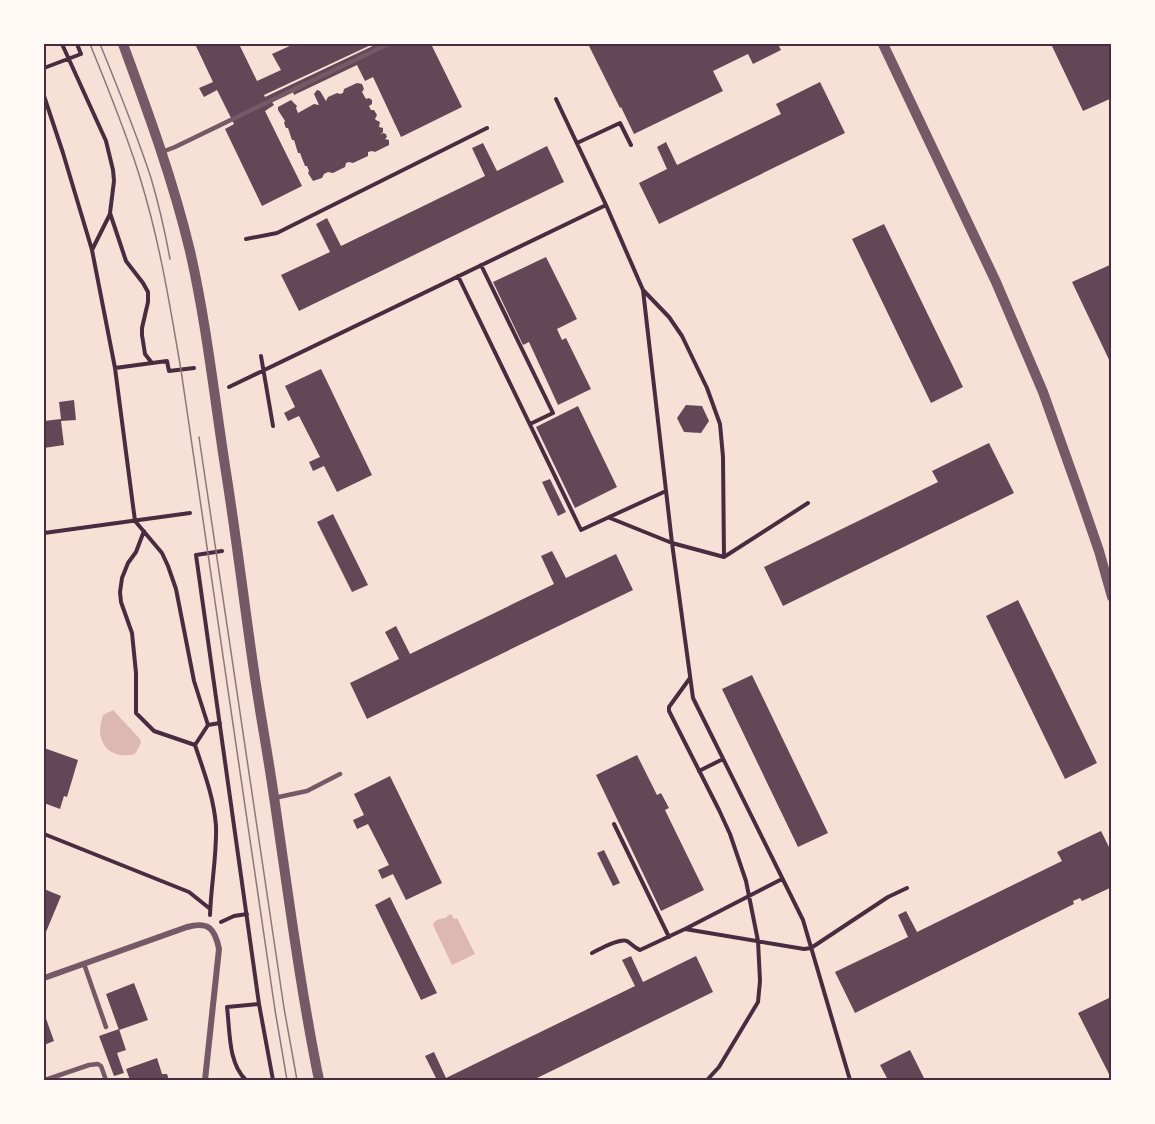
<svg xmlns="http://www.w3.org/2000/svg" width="1155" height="1124" font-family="Lora,serif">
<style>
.water{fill:#dcb8b0}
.building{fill:#644757}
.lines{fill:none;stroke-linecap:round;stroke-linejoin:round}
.path{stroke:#4a2c40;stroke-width:4}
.service{stroke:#755966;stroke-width:4.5}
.minor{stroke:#755966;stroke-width:6}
.tertiary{stroke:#755966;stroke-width:10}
.tram{stroke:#8f747c;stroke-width:1.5}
.neatline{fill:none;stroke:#4a2c40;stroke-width:2}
</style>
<rect width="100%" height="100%" fill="#f7e1d7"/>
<path class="water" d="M113,710L140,739L141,743L135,754C117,759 100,750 100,730C100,725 102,719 103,715Z
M451,914L454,919L457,918L475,954L452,965L433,925C434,920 441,918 446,918L447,916Z"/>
<path class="building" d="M195,44H239L257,81L281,70L272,54L294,44H373L264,95L265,97L377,44H431L462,107L401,137L373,77L365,81L357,65L294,95L293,92L272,102L274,105L265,111L302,186L262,206L225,129L234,124L217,90L204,97L199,88L213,82Z
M588,44H778L781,50L753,64L748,54L713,71L723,91L634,134L621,107L620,108Z
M1051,44H1112V98L1083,111Z
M820,82L845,133L659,224L639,183L667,169L657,147L666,142L677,165L781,114L776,104Z
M357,83L362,84L364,89L362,92L366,99L369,98L372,100V104L369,106L371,110H374L377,115L375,119L376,120L380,122L379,127L383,128V132L380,135L383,133L386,134L387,137L385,139L389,140V145L375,152L372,151L368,152V156L353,163L349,162L346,163L345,167L333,173L328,172L324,174L322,178L313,181L308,173L309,171L307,166H305L300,153H298L294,140H292L288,128H286L284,123L285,121L278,110V107L291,100L297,106L296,108L298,113L314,104L319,105L314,94L317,90L320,91L326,101L328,97L337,93L340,94L343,93L344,89Z
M483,143L497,171L547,146L564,182L299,311L281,275L330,252L316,224L327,218L341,246L485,176L472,148Z
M884,224L963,387L931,403L852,239Z
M546,257L577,319L557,329L562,340L566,338L591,389L558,405L529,342L523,345L493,282Z
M1112,264V366L1072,282Z
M321,369L372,475L337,492L324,466L313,471L309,462L320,457L299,416L288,421L284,413L295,407L285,386Z
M74,400L76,420L61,421L64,445L44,448V421L61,419L59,402Z
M686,405L702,406L709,421L701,433L684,432L677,418Z
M578,406L617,487L575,508L536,427Z
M989,443L1014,493L783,606L764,567L938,482L932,471Z
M550,479L566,512L558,516L542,482Z
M333,514L368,585L352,592L317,522Z
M552,551L566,578L616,554L633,590L367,719L350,683L399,659L385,632L396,626L410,654L554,584L541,556Z
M1018,600L1097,763L1065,779L986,616Z
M752,675L828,833L798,847L722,689Z
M44,748L78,760L67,797L64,796L60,809L44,803Z
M637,755L657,795L661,793L669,808L665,810L704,890L661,911L596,775Z
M390,776L442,883L406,900L393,874L382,879L378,870L389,865L368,824L357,829L353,820L364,815L354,794Z
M1101,831L1112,853V887L1082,901L1080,898L1073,901L1074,904L855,1013L835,972L908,937L898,915L906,911L917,932L1062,861L1057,852Z
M604,850L620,883L613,886L597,853Z
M44,889L61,896L46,932L44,931Z
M390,897L437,993L421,1000L375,905Z
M631,956L643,982L696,956L713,992L533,1080H437L425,1056L434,1052L446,1078L635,986L622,960Z
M134,983L148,1020L119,1030L106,994Z
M1111,997L1112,999V1080L1078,1013Z
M44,1013L54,1041L44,1045Z
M119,1029L126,1050L117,1053L124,1073L114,1076L99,1036Z
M910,1050L925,1080H888L880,1065Z
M157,1058L162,1074H167L169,1080H130L126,1069Z"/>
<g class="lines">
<path class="path" d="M62,44L106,141L113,170L114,181L110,213L126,261L143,283L148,292V302L142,328V335L145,354L152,363
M44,68L81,54L77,44
M44,96L63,153L92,250L115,368L135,521L162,553L168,566L176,589L194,681L208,725L195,745C204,772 214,798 216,826C217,855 211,885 210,915
M556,99L606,205L643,290L672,543L693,698L803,920L850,1080
M577,143L620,123L631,145
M246,239L277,233L487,128
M92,250L110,214
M481,265L553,413L530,424
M458,276L581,530L666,491
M643,290L669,317L682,336L707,388L720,424L723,457L724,557
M261,356L273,426
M115,368L167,361L169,371L194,368
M229,387L606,205
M610,518L672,543L724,557L808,503
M144,531L136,552L128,563L122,578L120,592L121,602L132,633L136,673V713L154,731L195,745
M44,533L190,513
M222,551L196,555L259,1004L273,1080
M690,678L669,707V711L719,810L730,834L746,881L758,941L760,981L758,1002L719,1067L707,1080
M208,725L220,723
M699,771L723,759
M614,824L669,937
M44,834L189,892L209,908
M221,922L234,916L247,914
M685,929L782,879
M592,953C600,949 619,938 627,941C632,944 634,948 640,950L685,929L804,949L811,948L888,897L907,888
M246,1080C228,1064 230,1030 227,1007L259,1004"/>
<path class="service" d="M162,152L175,147L388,44
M274,798L307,791L340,774
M84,964L106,1027
M45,1080L89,1065L98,1064L101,1066L106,1080"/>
<path class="minor" d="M44,978L187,927C209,921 215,929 219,949L205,1080"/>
<path class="tertiary" d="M123,44C148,112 173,180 190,251C206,321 214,394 225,466C236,534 244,603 254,671C260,713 268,755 274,797C288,892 300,987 319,1080
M883,44L996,282L1043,392L1079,493L1099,551L1112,597"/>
<path class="tram" d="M90,44C108,89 127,134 141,181C160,243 170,306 181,370L275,1010L287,1080
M100,44C118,88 136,132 151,178C159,205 165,232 170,259
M199,437L284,1008L297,1080"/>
</g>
<rect width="1155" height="1124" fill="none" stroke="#fffaf5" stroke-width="90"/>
<rect x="45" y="45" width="1065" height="1034" class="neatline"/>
</svg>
